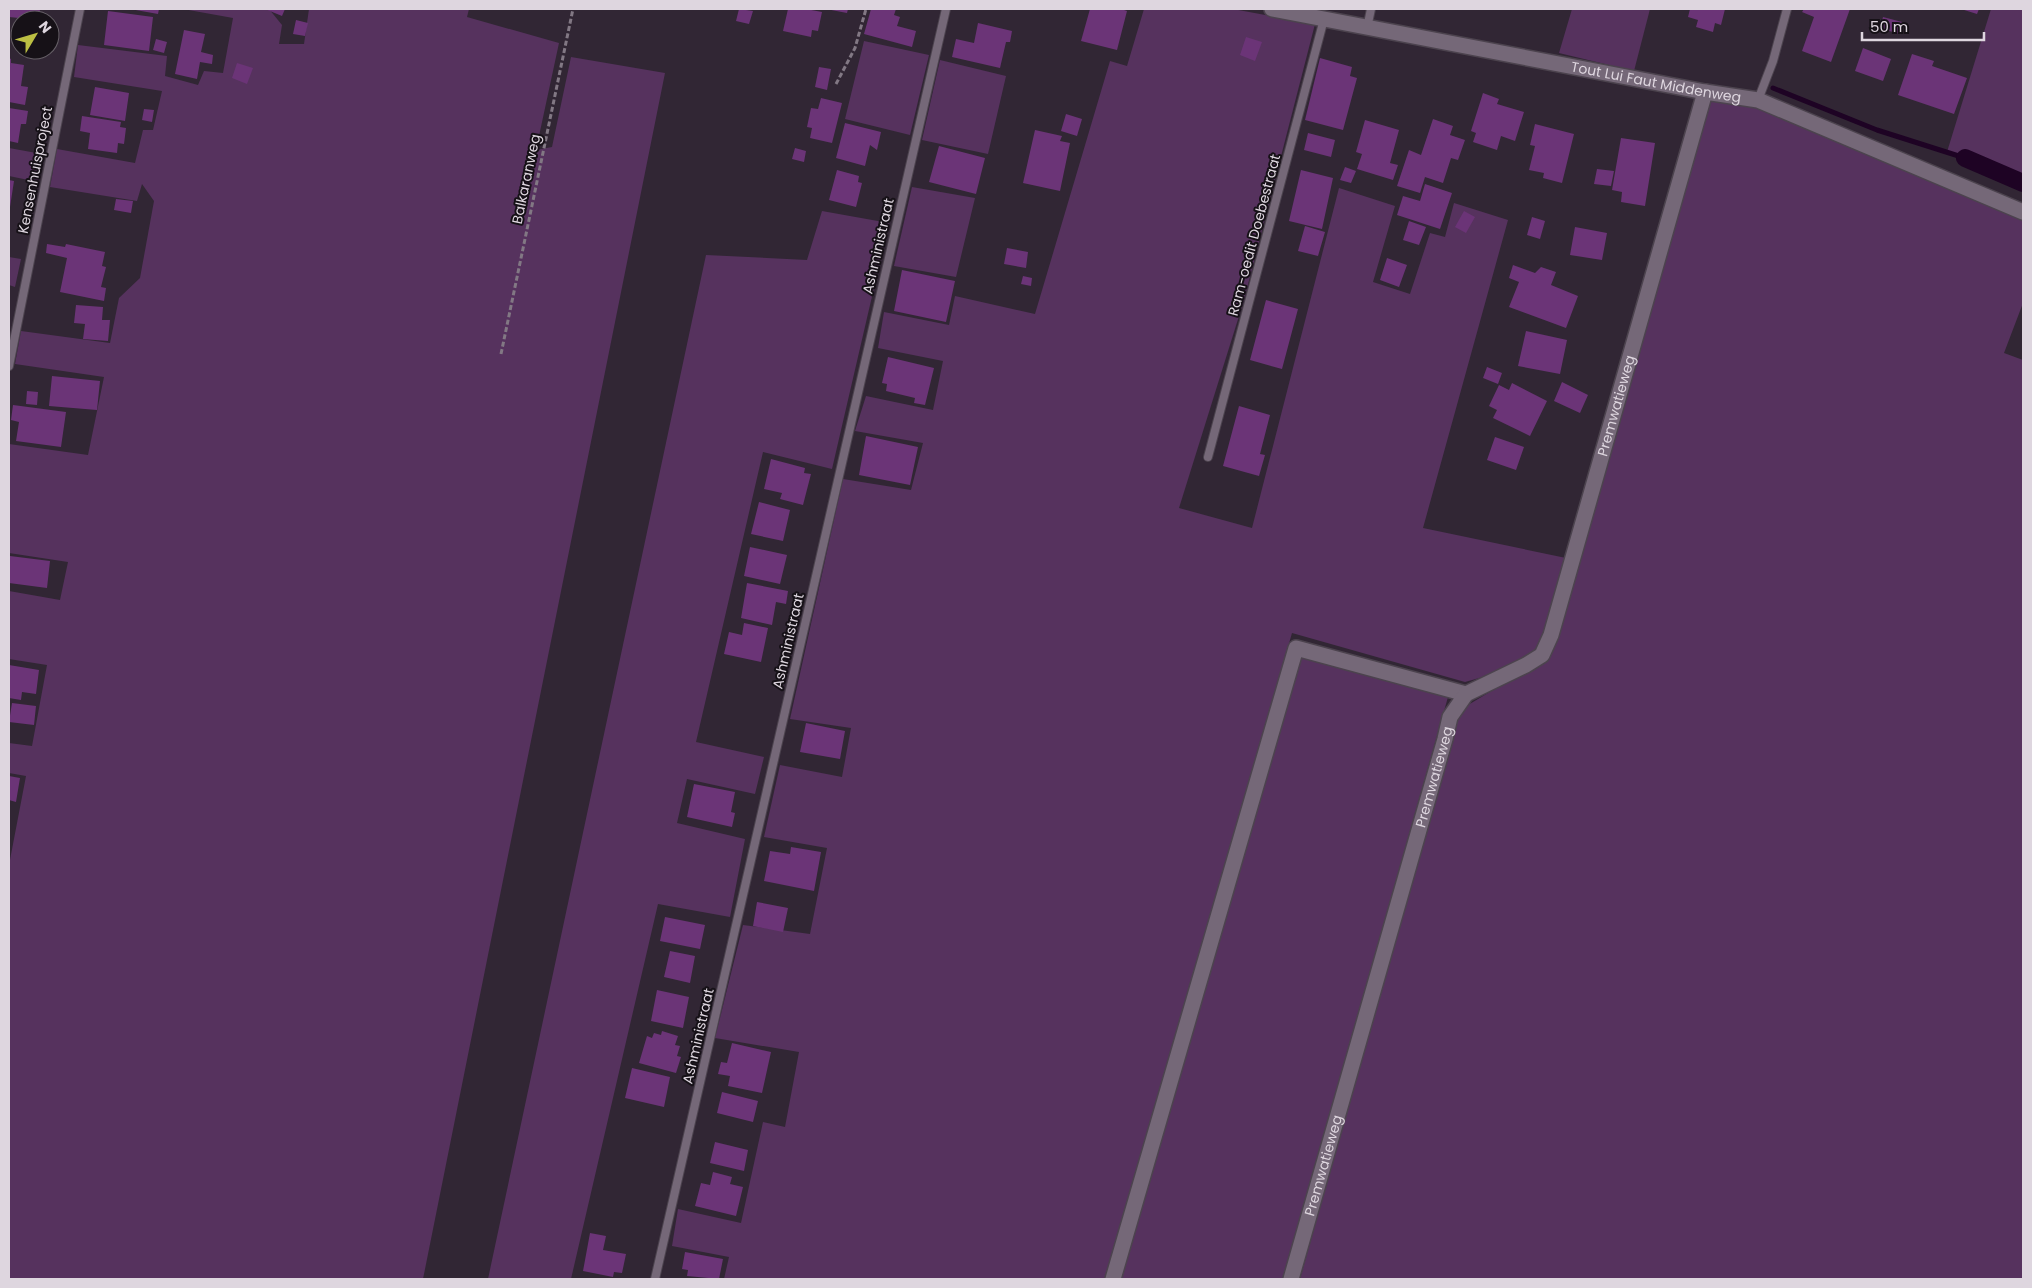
<svg xmlns="http://www.w3.org/2000/svg" width="2032" height="1288" font-family="Poppins,sans-serif">
<style>
.green{fill:#56325e}
.lines{fill:none;stroke-linecap:round;stroke-linejoin:round}
.stream{stroke:#1e0324;stroke-width:5}
.canal{stroke:#1e0324;stroke-width:18}
.building{fill:#6b3477}
.lane-casing{stroke:#4c434e;stroke-width:10}
.street-casing{stroke:#4c434e;stroke-width:18}
.path{stroke:#827884;stroke-width:3;stroke-dasharray:5 2.5;stroke-linecap:butt}
.lane{stroke:#756878;stroke-width:8}
.street{stroke:#756878;stroke-width:15}
.labels{text-anchor:middle;stroke-width:4;stroke-linejoin:round;paint-order:stroke}
.street-label{font-size:14px;fill:#ded6df;stroke:#161117}
</style>
<rect width="100%" height="100%" fill="#312634"/>
<path class="green" d="M183,9H269L282,25L279,44H304L309,9H469L467,17L559,43L536,150L552,147L571,57L665,73L423,1279H9V865L26,776L9,773V743L32,746L47,665L9,659V591L60,600L68,562L9,553V444L88,455L104,377L15,364L21,331L110,343L119,298L140,278L154,201L142,184L137,201L50,187L57,149L135,163L143,130H153L162,91L74,77L78,45L167,56L165,76L198,85L204,71L223,73L233,18Z
M1144,9H1233L1315,24L1244,300L1179,508L1252,528L1339,188L1395,206L1373,282L1410,294L1430,233L1445,237L1454,203L1508,220L1423,528L1566,558L1542,637L1534,652L1497,673L1465,682L1292,633L1106,1279H724L729,1257L672,1246L678,1209L741,1223L763,1122L785,1127L799,1052L715,1038L743,925L810,934L827,848L764,837L780,765L842,777L851,728L790,719L843,479L911,490L923,443L855,431L866,396L933,410L943,361L878,348L884,312L949,325L955,296L1035,314L1110,61L1127,66Z
M1572,9H1650L1634,71L1559,53Z
M1991,9H2023V183L1947,152Z
M864,41L929,55L910,135L845,119Z
M940,60L1006,76L988,154L922,140Z
M1709,99L1762,109L2023,219V303L2004,353L2023,360V1279H1300L1456,718L1468,705L1550,656Z
M9,148L42,154L38,182L9,176Z
M912,187L975,198L956,277L894,266Z
M822,211L889,223L832,469L763,452L696,742L764,757L755,794L687,779L677,823L745,839L730,917L658,904L571,1279H488L706,255L807,260Z
M9,257L21,259L15,287L9,285Z
M1302,656L1448,697L1283,1279H1121Z"/>
<g class="lines">
<path class="stream" d="M1773,88L1877,130L1965,158"/>
<path class="canal" d="M1965,158L2023,183"/>
</g>
<path class="building" d="M9,9H40L39,20L9,17Z
M130,9H159L158,14Z
M265,9H285L282,16Z
M739,9L753,11L749,24L736,21Z
M788,9H806L822,12L818,31L812,30L811,37L783,31Z
M826,9H848L847,13Z
M871,9H896L894,15L900,17L897,26L916,31L912,47L864,34Z
M1090,9H1121L1127,11L1117,50L1081,41Z
M1690,9H1725L1721,25L1715,23L1713,32L1696,27L1698,20L1688,17Z
M1804,9H1850L1831,62L1802,51L1814,17L1802,12Z
M1961,9H1979L1977,14Z
M108,11L153,17L149,51L104,45Z
M1883,17L1902,22L1899,34L1880,28Z
M296,20L308,23L305,36L293,34Z
M978,23L1012,31L1010,42H1006L1000,68L952,57L956,39L974,43Z
M184,30L205,34L201,52L213,55L212,64L200,62L197,79L175,74Z
M1246,37L1262,42L1255,61L1240,55Z
M156,39L167,42L164,53L153,50Z
M1863,48L1891,59L1883,81L1855,71Z
M1912,54L1934,61L1932,66L1967,78L1954,114L1898,95Z
M9,58L11,59V63L24,65L21,86L28,87L25,105L9,102Z
M1320,58L1352,67L1350,76L1357,78L1343,130L1305,120Z
M237,63L253,68L247,84L232,78Z
M819,67L831,69L827,90L815,87Z
M95,87L129,93L125,121L90,115Z
M1483,93L1499,99L1497,104L1524,112L1515,141L1501,136L1497,150L1473,142L1476,133L1471,131Z
M821,98L842,103L832,143L810,138L812,128L807,127L811,108L818,109Z
M9,108L28,111L26,124H21L18,143L9,141Z
M144,109L154,110L152,122L142,120Z
M1066,114L1082,119L1077,136L1061,131Z
M82,116L121,122L120,127L126,128L124,144L118,143L117,153L88,149L90,133L80,131Z
M1433,119L1453,126L1450,135L1465,140L1458,160L1451,158L1443,183L1425,177L1420,193L1397,186L1409,150L1421,155Z
M1365,120L1399,130L1390,163L1398,165L1393,180L1357,169L1362,154L1356,152Z
M845,123L881,132L877,150L870,145L865,166L836,158Z
M1535,124L1574,134L1562,183L1543,178L1544,173L1529,170L1535,146L1530,145Z
M1035,130L1062,136L1060,141L1070,143L1060,191L1023,183Z
M1308,133L1335,140L1331,157L1304,150Z
M1621,138L1655,143L1645,206L1621,202L1622,192L1612,190Z
M939,146L985,158L976,194L929,182Z
M795,148L806,151L804,162L792,159Z
M1345,167L1356,171L1351,183L1340,180Z
M1597,169L1614,171L1611,186L1594,184Z
M837,170L859,176L858,182L862,183L856,207L829,200Z
M1301,170L1333,178L1322,229L1289,221Z
M9,180L14,181L10,207H9Z
M1425,184L1452,193L1440,229L1397,215L1403,196L1420,201Z
M116,199L133,201L131,213L114,210Z
M1464,211L1475,217L1466,233L1455,227Z
M1532,217L1545,221L1540,239L1527,235Z
M1409,221L1426,227L1419,245L1403,240Z
M1305,226L1325,232L1318,256L1298,251Z
M1575,227L1607,233L1602,260L1570,255Z
M47,244L65,247L66,244L105,252L102,266L106,267L101,287L106,288L104,301L60,292L67,258L46,253Z
M1007,248L1028,252L1026,268L1004,264Z
M1387,258L1407,265L1399,287L1380,280Z
M1513,265L1535,273L1541,267L1556,272L1551,285L1578,296L1566,328L1509,307L1519,282L1509,278Z
M902,270L955,281L946,322L894,311Z
M1023,276L1032,278L1031,286L1021,284Z
M1266,300L1298,309L1282,369L1250,360Z
M76,305L103,307L102,320H110L108,341L83,339L85,324L74,323Z
M1526,331L1567,340L1560,374L1518,366Z
M888,357L934,368L925,405L914,403L915,398L886,391L887,384L882,383Z
M1487,367L1502,373L1498,384L1483,378Z
M52,376L100,381L97,410L49,406Z
M1562,382L1588,395L1580,413L1554,401Z
M1512,383L1547,401L1530,436L1493,418L1497,410L1489,406L1499,385L1509,390Z
M27,391L38,392L37,405L26,404Z
M13,405L66,412L61,447L16,441L19,422L11,420Z
M1239,406L1270,415L1260,454L1265,455L1259,476L1223,466Z
M866,436L918,447L910,485L859,475Z
M1495,437L1524,447L1516,470L1487,460Z
M771,459L805,468L804,473L811,474L803,505L780,499L782,493L764,489Z
M759,502L790,510L783,541L751,534Z
M750,547L787,555L780,584L744,576Z
M10,556L50,561L47,588L9,583Z
M747,583L788,591L786,604L776,602L772,625L741,618Z
M744,623L768,628L761,662L724,654L729,632L742,635Z
M9,665L39,670L36,694L22,692L21,700L9,698Z
M12,703L36,706L34,725L9,722Z
M806,723L845,731L840,759L800,752Z
M9,776L20,778L16,802L9,800Z
M694,784L735,792L731,812L735,813L732,827L687,817Z
M791,847L821,852L814,891L764,881L770,851L790,854Z
M757,902L788,908L783,932L753,926Z
M665,917L705,925L700,949L660,941Z
M670,951L695,956L690,983L664,977Z
M657,990L689,997L683,1028L651,1021Z
M662,1031L678,1036L675,1045L680,1046L677,1056L681,1057L676,1073L639,1063L647,1036L652,1038L654,1033L661,1035Z
M732,1043L771,1052L762,1093L728,1086L730,1076L718,1074L721,1062L727,1063Z
M632,1068L670,1077L664,1107L625,1098Z
M722,1092L758,1101L753,1122L717,1113Z
M715,1142L748,1150L744,1171L710,1163Z
M713,1172L732,1177L730,1184L743,1187L736,1216L695,1206L701,1183L710,1185Z
M590,1233L606,1236L603,1250L626,1254L622,1273L614,1272L613,1277L583,1271Z
M685,1252L723,1259L719,1279L687,1276L688,1270L682,1269Z"/>
<g class="lines">
<defs>
<path id="lane" d="M1367,28L1371,9
M1758,100L1773,61L1787,9
M9,366L80,9
M1208,457L1324,19
M655,1279L946,9"/>
<g id="street">
<path id="s1" d="M1272,9L1705,92L1758,100L2023,212"/>
<path d="M1113,1279L1296,648L1466,694"/>
<path id="s2" d="M1291,1279L1445,739L1450,717L1466,694L1526,665L1542,655L1551,635L1705,92"/>
</g>
</defs>
<use href="#lane" class="lane-casing"/>
<use href="#street" class="street-casing"/>
<path class="path" d="M836,84L855,48L866,9
M501,354L573,9"/>
<use href="#lane" class="lane"/>
<use href="#street" class="street"/>
</g>
<g class="labels">
<g class="street-label">
<text dy="5" stroke="none"><textPath href="#s1" startOffset="391">Tout Lui Faut Middenweg</textPath></text>
<text transform="translate(35 170) rotate(-79)" y="5">Kensenhuisproject</text>
<text transform="translate(526 179) rotate(-78)" y="5">Balkaranweg</text>
<text transform="translate(1254 235) rotate(-75)" y="5">Ram-oedit Doebestraat</text>
<text transform="translate(878 246) rotate(-77)" y="5">Ashministraat</text>
<text dy="5" stroke="none"><textPath href="#s2" startOffset="958">Premwatieweg</textPath></text>
<text transform="translate(788 641) rotate(-77)" y="5">Ashministraat</text>
<text dy="5" stroke="none"><textPath href="#s2" startOffset="522">Premwatieweg</textPath></text>
<text transform="translate(698 1036) rotate(-77)" y="5">Ashministraat</text>
<text dy="5" stroke="none"><textPath href="#s2" startOffset="118">Premwatieweg</textPath></text>
</g>
</g>
<rect width="2032" height="1288" fill="none" stroke="#ded6df" stroke-width="20"/>
<g transform="translate(35 35) rotate(52)"><circle r="24" fill="#161117" stroke="#666067"/>
<path d="M0-4L9 19L0 12L-9 19Z" fill="#bcbf43"/>
<text y="-8" font-size="14" font-weight="bold" text-anchor="middle" fill="#ded6df">N</text>
</g>
<path d="M1862 32v8h122v-8" fill="none" stroke="#ded6df" stroke-width="2.5"/>
<text x="1870" y="32" font-size="15" fill="#ded6df" stroke="#161117" stroke-width="4" paint-order="stroke">50 m</text>
</svg>
